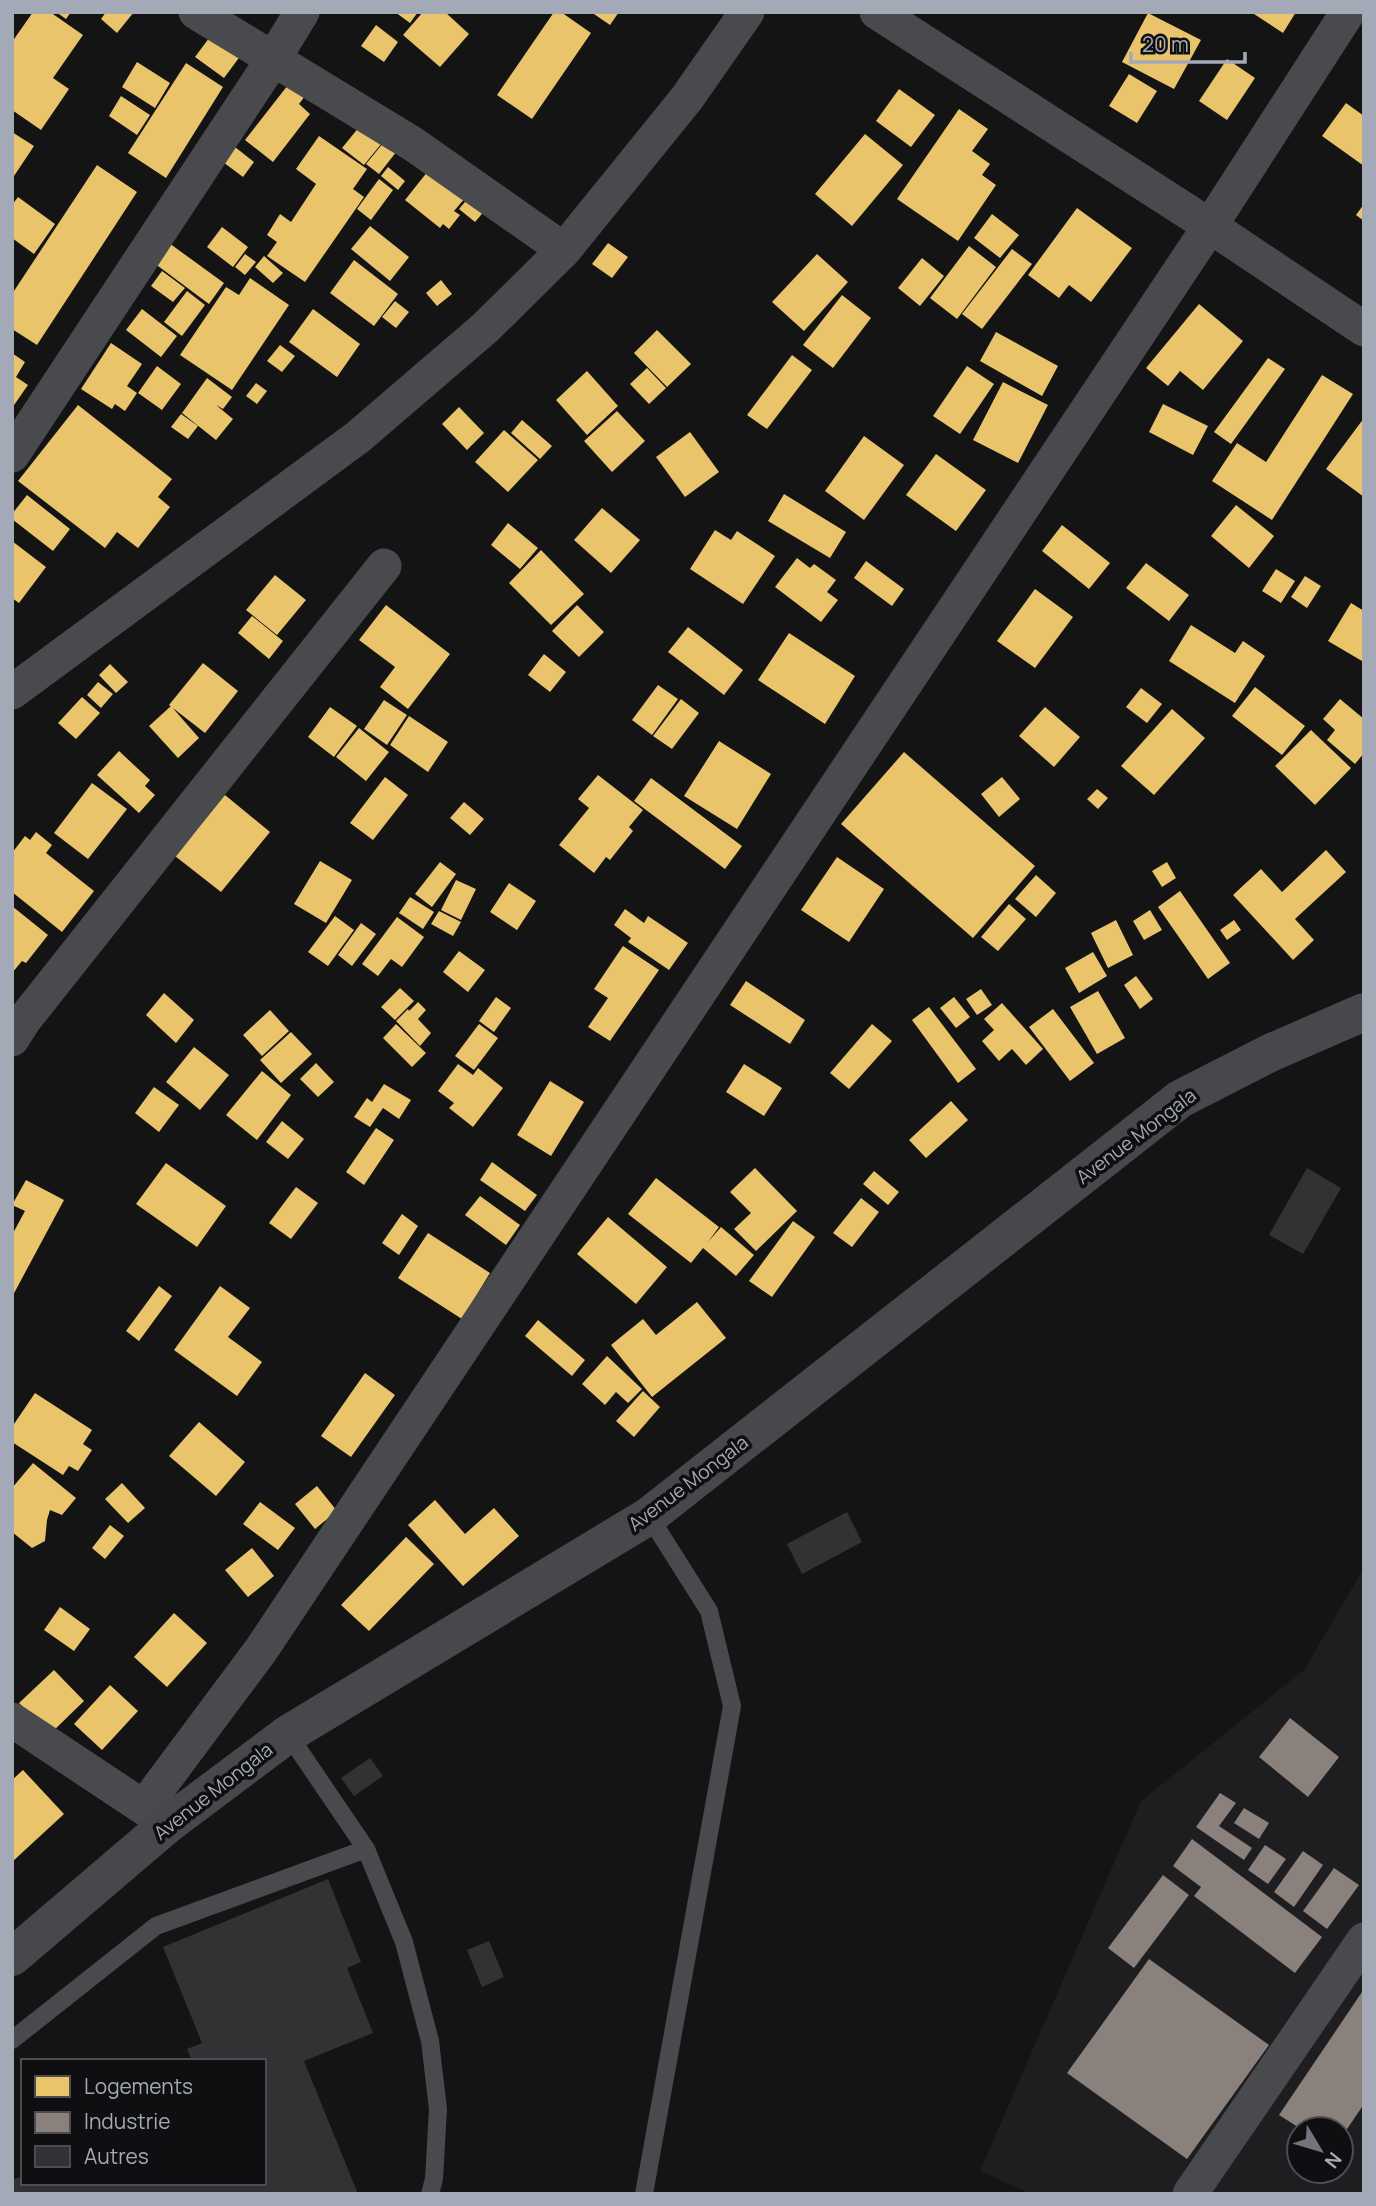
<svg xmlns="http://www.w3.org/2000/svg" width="1376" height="2206" font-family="Manrope,sans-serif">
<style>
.built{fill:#1e1e21;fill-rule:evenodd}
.homes{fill:#e9c46a}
.industry{fill:#8a817c}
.building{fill:#323234}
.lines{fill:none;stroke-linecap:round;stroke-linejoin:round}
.lane{stroke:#484a4e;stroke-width:18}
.street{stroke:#484a4e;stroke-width:35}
.secondary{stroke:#46484c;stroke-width:38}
.labels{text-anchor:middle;stroke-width:7;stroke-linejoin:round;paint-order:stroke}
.street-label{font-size:19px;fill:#a4a9b7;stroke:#0f0f11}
</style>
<rect width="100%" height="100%" fill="#141415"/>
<path class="built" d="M1364,1568V2194H1031L980,2171L1141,1801L1304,1670ZM1299,2129H1341V2171H1299Z"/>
<path class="homes" d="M33,12H50L83,35L53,78L69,89L41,130L12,110V42Z
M56,12H71L66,19Z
M106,12H134L117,33L101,19Z
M395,12H418L410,23Z
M423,12H445L469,34L440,67L403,35Z
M554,12H561L591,33L532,119L497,95Z
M591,12H619L610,25Z
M1251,12H1296L1283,33Z
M1148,13L1201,40L1174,89L1122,62Z
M376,25L398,42L384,62L361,46Z
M215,30L244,51L224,78L195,57Z
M1227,59L1255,78L1227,120L1199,101Z
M137,62L170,83L155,108L122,87Z
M186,63L223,87L166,178L128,153Z
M1129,74L1157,91L1137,123L1109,106Z
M295,76L311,88L299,104L310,114L273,162L245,140Z
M899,89L935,115L911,147L876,121Z
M121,96L150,115L137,135L109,116Z
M1346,103L1364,116V166L1322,136Z
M959,109L988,129L972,151L990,164L982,175L996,185L958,241L897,199Z
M364,121L386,138L364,165L342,148Z
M12,132L34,146L12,179Z
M865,134L903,165L852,226L815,194Z
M319,136L367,169L353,189L364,197L305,282L267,256L277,242L267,235L280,214L291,222L316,184L296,169Z
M384,142L397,151L379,174L366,164Z
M235,147L254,162L243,177L223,162Z
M436,161L472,190L454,211L460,215L449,229L443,224L440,228L405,200Z
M97,165L137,192L37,345L12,329V294Z
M388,167L405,181L398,190L381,176Z
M379,179L393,190L371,220L357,209Z
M476,189L492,202L475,222L459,209Z
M18,197L55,224L34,254L12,238V205Z
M1364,204V221L1356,215Z
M1077,208L1132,248L1091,302L1069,285L1059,298L1028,275Z
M992,214L1019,235L1000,258L974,238Z
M370,226L409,257L390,281L351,249Z
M222,227L248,247L233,267L207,247Z
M169,243L224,283L209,304L154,263Z
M608,243L628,257L612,278L592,264Z
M969,246L996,267L957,319L930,298Z
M1012,249L1032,264L982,329L962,314Z
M245,254L256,262L245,275L235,267Z
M817,254L848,282L804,331L772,302Z
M264,256L283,273L273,283L255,267Z
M922,258L944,276L920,306L898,288Z
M354,260L398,294L374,326L330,293Z
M162,271L185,288L173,302L151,286Z
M250,278L289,305L232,390L180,355L226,287L239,295Z
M441,280L452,294L437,306L426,293Z
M187,291L205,305L182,336L164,322Z
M842,295L871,318L833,368L803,345Z
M395,301L409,312L396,328L382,317Z
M1199,304L1243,341L1203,390L1180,371L1168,386L1146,368Z
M142,309L177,336L161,357L126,330Z
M313,309L360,344L337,377L289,342Z
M657,330L691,364L667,387L634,353Z
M996,332L1058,366L1042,396L980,361Z
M111,343L142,364L127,386L137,393L125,411L115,404L112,409L81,389Z
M280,345L295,356L282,372L267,361Z
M12,353L25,362L16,377L28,385L12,408Z
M792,355L812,370L767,429L747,415Z
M1268,358L1285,369L1231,444L1214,432Z
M157,366L181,384L162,410L138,393Z
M967,366L994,384L960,434L933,416Z
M647,368L666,388L649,404L630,384Z
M587,371L618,406L587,435L556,400Z
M1322,375L1353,394L1272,520L1212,481L1237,443L1266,462Z
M207,378L232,397L223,409L216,405L233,419L216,440L182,413Z
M1003,382L1048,405L1018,463L973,440Z
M256,383L267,391L257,404L246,396Z
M1163,404L1208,426L1193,455L1149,432Z
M78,405L172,479L158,497L170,507L138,548L117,532L105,548L18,481Z
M459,407L484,433L467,450L442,424Z
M617,411L645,441L612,472L584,441Z
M181,414L198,426L188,439L171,427Z
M1364,418V497L1326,469Z
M522,420L552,446L540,459L511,433Z
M504,430L538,460L508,492L475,462Z
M690,432L719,472L685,497L656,457Z
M864,436L904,465L864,520L825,491Z
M936,454L986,490L956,531L906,495Z
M784,494L846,532L830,558L768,521Z
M27,495L70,529L53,551L12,519V514Z
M1236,505L1274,536L1249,568L1211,536Z
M602,508L640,540L611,573L574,540Z
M508,523L538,548L520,569L491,545Z
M1062,525L1110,563L1089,589L1042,551Z
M715,530L731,540L737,531L775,556L743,604L690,569Z
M12,541L46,567L19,603L12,598Z
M541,550L584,594L551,625L509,583Z
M797,558L810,568L814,564L836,580L827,592L838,600L821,622L775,587Z
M866,561L904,589L892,606L854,578Z
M1146,563L1189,595L1169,621L1126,588Z
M1276,569L1295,581L1281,603L1262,591Z
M275,575L306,600L277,635L246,610Z
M1305,576L1321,586L1307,608L1291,597Z
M1035,589L1073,617L1035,668L997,641Z
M1351,603L1364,611V658L1362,661L1328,641Z
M386,605L450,654L408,709L380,687L395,667L359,640Z
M577,605L604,632L579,657L552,631Z
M252,616L283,641L269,659L238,633Z
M1191,625L1235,653L1243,641L1265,656L1235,703L1169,661Z
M688,627L743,670L724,695L668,652Z
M789,633L855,676L825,724L758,680Z
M544,654L566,672L550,692L528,675Z
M203,663L238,691L205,733L169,705Z
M110,664L128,682L116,693L99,675Z
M98,682L113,694L101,708L87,695Z
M658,685L678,699L652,735L632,720Z
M1255,687L1305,726L1282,755L1232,716Z
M1141,688L1162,704L1147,723L1126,707Z
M82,697L100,713L76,739L58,723Z
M681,699L699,713L672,749L653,736Z
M1340,699L1364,719V753L1355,764L1327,740L1335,730L1323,719Z
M384,700L407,715L387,745L364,729Z
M171,706L199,738L178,758L149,726Z
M330,707L357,726L334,757L308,737Z
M1045,707L1080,737L1054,767L1019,736Z
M1172,709L1205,738L1154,795L1121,766Z
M409,716L448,742L428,772L390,745Z
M359,728L389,752L366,781L336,757Z
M1311,730L1351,768L1315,805L1275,766Z
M719,741L771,774L737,829L684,796Z
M119,751L150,780L145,786L155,795L139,813L97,775Z
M904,752L1035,866L973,938L841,824Z
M598,775L643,810L629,827L633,831L610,860L606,857L594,873L559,845L589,808L578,799Z
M385,777L408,795L373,840L350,823Z
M1002,777L1020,799L999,817L981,794Z
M651,778L742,846L725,869L634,801Z
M92,783L127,809L88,859L54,833Z
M1097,789L1108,798L1098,809L1087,799Z
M225,795L270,832L221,892L175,856Z
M464,802L484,819L470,835L450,818Z
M36,832L52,845L46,853L94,891L62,932L12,892V853L25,836L30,840Z
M1326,850L1346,872L1295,919L1314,940L1293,960L1233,895L1261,869L1282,892Z
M837,857L884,889L849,942L801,910Z
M320,861L352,880L326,923L294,904Z
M440,862L456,874L432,907L415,894Z
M1167,862L1176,878L1162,887L1152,871Z
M1036,875L1056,893L1036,917L1015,899Z
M456,880L476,889L461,920L441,910Z
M509,883L536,901L517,930L490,912Z
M1180,891L1230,963L1208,979L1158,907Z
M410,897L434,912L423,929L399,913Z
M1009,904L1026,919L998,951L981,937Z
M12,906L48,935L26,963L22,961L12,973Z
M625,909L644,923L648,916L688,943L669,970L628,942L631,938L614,925Z
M1150,910L1162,930L1144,940L1133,921Z
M439,911L461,922L453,936L431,924Z
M335,916L354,930L328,966L308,952Z
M397,917L424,937L402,967L391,959L378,976L362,964Z
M1116,920L1133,955L1108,968L1091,933Z
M1234,920L1241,930L1227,940L1220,930Z
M361,923L376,934L352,966L338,955Z
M623,946L659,970L610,1041L588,1027L608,998L594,989Z
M459,951L485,970L468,992L443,972Z
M1093,952L1107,976L1079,993L1065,968Z
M1136,976L1153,999L1140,1009L1124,985Z
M746,981L805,1020L790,1044L730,1005Z
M400,988L414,1001L395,1020L381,1007Z
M981,989L992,1005L977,1015L966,999Z
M1098,991L1125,1038L1097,1054L1070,1007Z
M164,993L194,1020L176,1043L146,1015Z
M496,997L511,1008L494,1032L479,1021Z
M954,997L970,1017L956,1028L940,1008Z
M418,1002L426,1010L418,1019L431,1033L420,1046L396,1021L408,1009L409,1011Z
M1002,1003L1043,1049L1026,1065L1012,1049L999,1061L982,1041L994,1030L984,1019Z
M929,1007L976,1069L958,1083L912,1020Z
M1053,1009L1094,1063L1070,1081L1029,1027Z
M270,1010L289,1031L262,1056L243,1035Z
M396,1024L426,1053L412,1067L383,1038Z
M479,1024L498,1038L474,1070L455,1056Z
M872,1024L892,1041L849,1089L830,1073Z
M291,1032L312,1054L281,1083L260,1060Z
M194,1047L229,1075L200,1110L166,1082Z
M316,1063L334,1082L318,1097L300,1079Z
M458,1064L473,1075L478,1068L503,1088L473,1127L449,1108L454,1103L438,1091Z
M744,1064L782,1088L764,1116L726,1092Z
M262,1071L291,1095L257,1140L226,1115Z
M550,1081L584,1102L551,1156L517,1135Z
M384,1084L411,1100L399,1119L383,1108L370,1127L354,1117L367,1098L372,1102Z
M154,1087L179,1105L159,1132L135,1113Z
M951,1101L968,1120L926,1158L909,1140Z
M282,1121L304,1139L288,1159L266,1142Z
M376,1128L394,1140L364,1185L346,1172Z
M492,1162L537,1195L525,1211L480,1180Z
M166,1163L226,1206L197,1247L136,1204Z
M755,1168L797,1211L756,1251L734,1229L751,1213L730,1192Z
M874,1171L899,1192L888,1205L863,1184Z
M656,1178L719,1227L708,1242L721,1227L754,1255L736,1276L703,1248L691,1263L628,1214Z
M26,1180L64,1200L12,1297V1235L25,1211L12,1205Z
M296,1187L318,1203L291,1239L269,1223Z
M480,1196L520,1225L506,1245L465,1215Z
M861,1198L879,1212L852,1247L833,1233Z
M402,1214L418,1226L399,1255L382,1243Z
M608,1217L667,1267L636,1304L577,1254Z
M793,1221L815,1237L772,1297L749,1281Z
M428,1233L490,1273L462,1319L398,1278Z
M159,1286L172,1296L139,1341L126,1331Z
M220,1286L250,1308L228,1337L262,1362L237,1396L174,1350Z
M697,1302L726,1338L652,1397L611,1345L643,1319L656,1335Z
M538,1320L585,1360L572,1376L525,1336Z
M607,1356L642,1389L628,1403L616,1392L605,1405L582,1384Z
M365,1373L395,1395L351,1457L321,1436Z
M643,1391L660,1407L634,1437L616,1421Z
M35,1393L92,1430L83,1444L92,1450L78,1471L69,1466L63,1475L12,1442V1427Z
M199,1422L245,1462L216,1496L169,1456Z
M33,1463L76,1498L62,1515L50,1510L47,1520L45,1541L32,1548L12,1532V1488Z
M122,1483L145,1508L128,1523L105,1499Z
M317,1486L337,1511L315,1529L295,1504Z
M435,1500L465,1534L494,1508L519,1536L463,1586L408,1525Z
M260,1502L295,1528L278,1550L243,1524Z
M110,1525L124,1536L105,1559L92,1548Z
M406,1537L434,1564L369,1631L341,1605Z
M252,1548L274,1576L248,1597L225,1570Z
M60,1607L90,1629L74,1651L44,1630Z
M174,1613L207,1643L167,1687L134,1657Z
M54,1670L84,1701L49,1735L19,1703Z
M110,1685L138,1711L102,1750L74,1724Z
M23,1770L64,1814L12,1862V1780Z"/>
<path class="industry" d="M1290,1718L1339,1757L1308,1797L1259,1757Z
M1220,1793L1236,1803L1219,1826L1252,1848L1244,1860L1196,1827Z
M1244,1808L1269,1823L1259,1839L1234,1823Z
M1192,1839L1322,1937L1295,1973L1194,1896L1201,1887L1173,1866Z
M1265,1845L1286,1859L1268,1884L1248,1870Z
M1303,1851L1323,1865L1294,1907L1274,1892Z
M1334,1868L1359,1885L1327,1929L1303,1911Z
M1163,1875L1189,1895L1134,1968L1108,1948Z
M1149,1959L1269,2045L1187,2159L1067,2073Z
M1364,1989V2104L1341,2138V2129H1301L1279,2115Z"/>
<path class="building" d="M1307,1168L1341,1188L1303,1254L1269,1235Z
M847,1512L862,1542L802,1574L787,1544Z
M370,1758L383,1776L354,1796L341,1778Z
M328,1879L361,1962L347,1968L373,2033L304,2061L358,2194H12V2180L23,2176V2183H264V2061H192L187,2049L202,2043L163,1947Z
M489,1941L504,1977L482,1987L467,1950Z"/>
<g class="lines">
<path class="lane" d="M288,1734L366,1849L404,1942L430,2041L438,2109L434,2179L430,2194
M12,2040L156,1926L366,1849
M644,2194L732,1706L709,1611L649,1516"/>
<path class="street" d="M196,12L413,144L564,250
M877,12L1210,226L1364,329
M12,455L272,61L302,12
M12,692L358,437L485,328L564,250L687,98L747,12
M12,1039L24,1020L384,566
M12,1720L164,1821
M144,1807L261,1650L1210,226L1348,12
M1190,2194L1364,1940"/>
<path class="secondary" d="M12,1957L168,1824L288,1734L649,1516L1180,1099L1272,1052L1364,1012"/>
</g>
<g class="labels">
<g class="street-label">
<text transform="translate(1136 1136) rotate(-37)" y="7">Avenue Mongala</text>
<text transform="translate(688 1483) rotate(-37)" y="7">Avenue Mongala</text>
<text transform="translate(213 1791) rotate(-38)" y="7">Avenue Mongala</text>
</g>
</g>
<rect width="1376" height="2206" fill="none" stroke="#a4a9b7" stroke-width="28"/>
<rect x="21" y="2059" width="245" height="126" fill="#0f0f11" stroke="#4b4d53" stroke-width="2"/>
<rect x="35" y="2076" width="35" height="21" fill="#e9c46a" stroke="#4b4d53" stroke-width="2"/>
<text x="84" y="2094" font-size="21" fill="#a4a9b7">Logements</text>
<rect x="35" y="2112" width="35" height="21" fill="#8a817c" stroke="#4b4d53" stroke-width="2"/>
<text x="84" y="2129" font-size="21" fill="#a4a9b7">Industrie</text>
<rect x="35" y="2146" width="35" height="21" fill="#323234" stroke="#4b4d53" stroke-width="2"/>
<text x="84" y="2164" font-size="21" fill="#a4a9b7">Autres</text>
<g transform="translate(1320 2150) rotate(128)"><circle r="33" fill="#0f0f11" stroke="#4b4d53" stroke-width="2"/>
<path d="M0-5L12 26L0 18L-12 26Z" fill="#72757e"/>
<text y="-10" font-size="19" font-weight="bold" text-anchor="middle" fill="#a4a9b7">N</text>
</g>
<path d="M1131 52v10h114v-10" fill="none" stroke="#a4a9b7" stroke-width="3.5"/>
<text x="1142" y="52" font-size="21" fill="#a4a9b7" stroke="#0f0f11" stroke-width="5" paint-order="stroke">20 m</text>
</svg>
